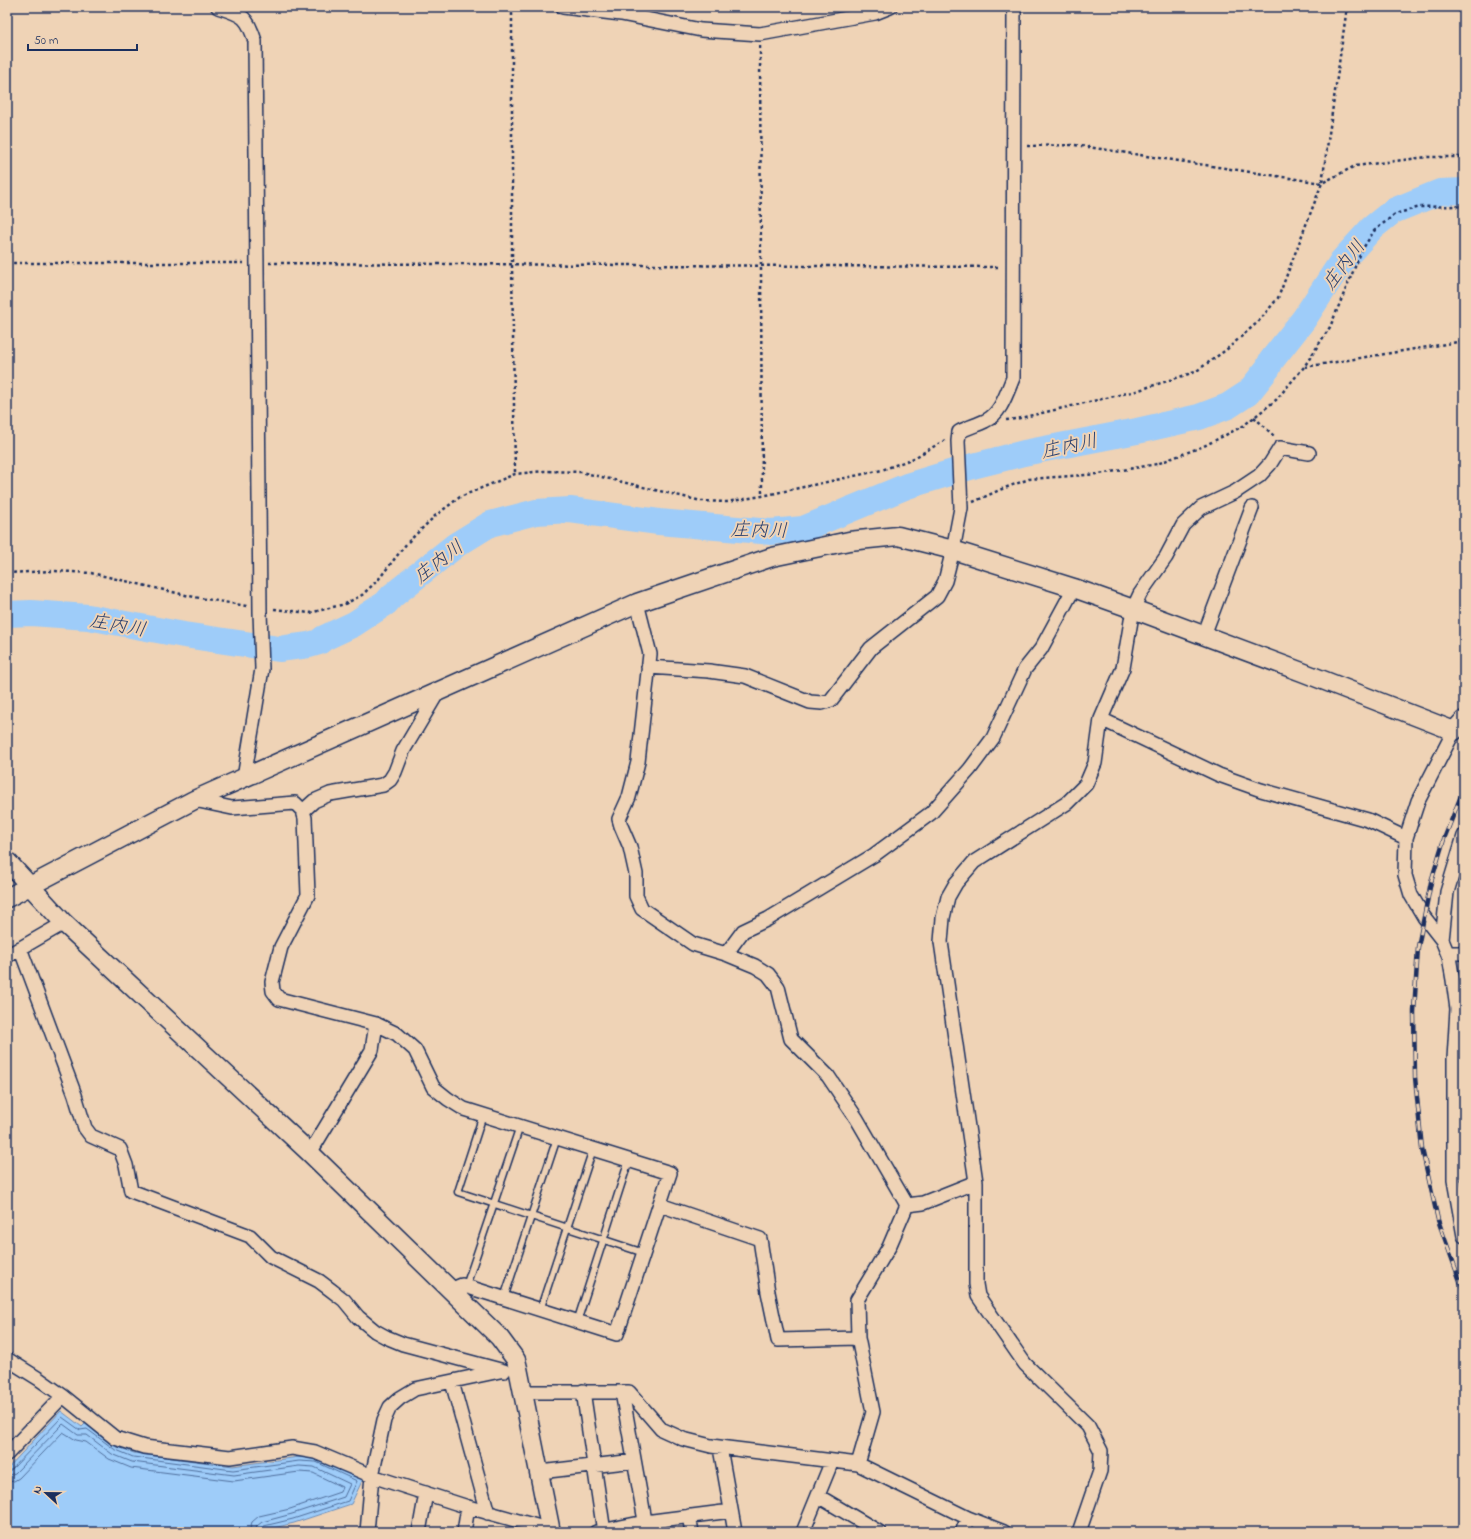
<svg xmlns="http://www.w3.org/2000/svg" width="1471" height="1539" font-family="'Indie Flower','Klee One',sans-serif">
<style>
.water{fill:#9eccf9;stroke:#6a8dbb}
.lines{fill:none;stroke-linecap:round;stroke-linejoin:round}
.shore{stroke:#4f6e9c;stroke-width:1}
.river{stroke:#9eccf9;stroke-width:26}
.lane-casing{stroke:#1b2f5e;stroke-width:9}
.street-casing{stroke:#1b2f5e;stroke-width:16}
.secondary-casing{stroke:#1b2f5e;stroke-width:21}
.path{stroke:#1b2f5e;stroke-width:2.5;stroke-dasharray:3 3;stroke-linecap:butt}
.lane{stroke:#efd3b6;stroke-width:6}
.street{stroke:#efd3b6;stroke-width:13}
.secondary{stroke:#efd3b6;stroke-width:18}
.rail-casing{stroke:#1b2f5e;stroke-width:4.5}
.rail{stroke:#efd3b6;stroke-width:3;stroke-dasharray:9;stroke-linecap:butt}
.labels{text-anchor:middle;stroke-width:4;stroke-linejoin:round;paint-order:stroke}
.water-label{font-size:19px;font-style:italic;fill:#283f6e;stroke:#efd3b6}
</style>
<rect width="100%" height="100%" fill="#efd3b6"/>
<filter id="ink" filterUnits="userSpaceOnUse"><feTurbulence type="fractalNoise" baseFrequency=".025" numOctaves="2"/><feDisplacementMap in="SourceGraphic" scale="8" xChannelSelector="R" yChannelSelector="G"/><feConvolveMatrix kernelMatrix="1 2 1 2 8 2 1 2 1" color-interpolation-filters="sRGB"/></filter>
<g filter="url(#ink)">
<path class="water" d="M61,1411L82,1427L86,1423L116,1446L134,1453L233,1466L299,1457L317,1458L363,1479L351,1504L294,1523L257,1532H7V1469Z"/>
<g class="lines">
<path class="shore" d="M7,1471L11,1470L62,1417L80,1430L87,1429L114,1449L133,1457L233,1470L299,1461L316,1462L357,1481L348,1501L293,1519L264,1526L261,1529V1532
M7,1476L15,1473L63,1424L78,1435H87L112,1454L132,1462L234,1475L299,1466L314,1467L350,1484L344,1497L292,1514L262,1522L257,1526L255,1532
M7,1482L14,1481L19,1478L63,1432L76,1440L86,1442L109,1459L131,1468L234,1481L299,1472L313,1473L342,1487L340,1492L290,1509L259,1516L252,1522L249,1532"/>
<path class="river" d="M7,614L31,613L88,617L184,635L279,649L309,645L319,642L324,638L354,624L386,603L392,596L456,545L490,524L536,512L570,510L659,522L771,532L803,529L907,486L973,466L1024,453L1137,431L1199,417L1228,406L1248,393L1268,368L1271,361L1304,319L1342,261L1372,228L1393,211L1440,192L1464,191"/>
<defs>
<path id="lane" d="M483,1115L458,1192L644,1253
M466,1286L520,1126
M504,1298L557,1138
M540,1310L593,1149
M577,1322L629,1160"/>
<path id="street" d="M218,7C242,15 247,15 255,41L260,612L262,669L244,778
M563,7L621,14L701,30L760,34L875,13L890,7
M637,603L650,654L638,762L629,797L619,819L621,826L630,847L636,874V896L642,909L693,944L726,954L755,966L768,974L778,987L791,1039L828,1076L857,1119L907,1205
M1204,635L1252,508
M648,667L709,671L745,676L810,702L822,703L831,700L871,648L937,596L945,581L953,550L961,508L958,441L959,432C968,427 977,425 985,421C1001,414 1007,392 1013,378L1014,7
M1101,719L1219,775L1261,790L1368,820L1406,838
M1454,731L1418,801L1406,838L1405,875L1411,895L1424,917L1442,940L1449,957L1453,980L1457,1009L1454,1059V1180L1464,1236
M194,800L232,808L295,803L303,811L305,818L308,895L281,947L272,982L273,991L279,999L376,1024L397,1034L415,1050L433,1087L448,1099L464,1109L670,1173L617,1334L462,1285L450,1290
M303,811L314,801L330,794L383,785L390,780L395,772L403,751L438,692
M1442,940L1447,892L1464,836
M20,948L75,1095L85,1128L91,1136L120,1149L126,1165L131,1191L250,1236L271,1257L319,1281L331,1290L344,1300L358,1317L375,1331L386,1337L403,1344L504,1371
M1448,953H1464
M726,954L743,931L768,919L874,855L931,813L970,769L993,738L1025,669L1041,649L1074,588
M7,956L64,923
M310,1153L372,1050L376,1024
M660,1205L760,1239L768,1292L778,1340L858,1338
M907,1205L923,1203L976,1182
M7,1359L39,1379L63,1396L115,1438L144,1447L230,1457L292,1448L315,1452L372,1476L468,1507L551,1530
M452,1382L488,1513
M583,1391L604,1532
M524,1392H629L661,1429L683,1439L711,1446L858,1464L968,1518L1004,1532
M622,1392L647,1532
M720,1448L735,1532
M7,1454L63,1396
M858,1464L873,1412L858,1338L857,1300L889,1247L907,1205
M540,1472L634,1461
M818,1496L879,1532
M689,1516L692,1532
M367,1532L372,1476L384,1420L390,1407L400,1398L415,1389L500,1371
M419,1532L426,1493
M464,1532L468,1507
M596,1532L645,1522L731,1511
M803,1532L832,1461
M962,1532L968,1518
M1079,1532L1100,1471L1101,1451L1088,1426L1025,1364L978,1296L976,1284V1182L941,942L943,918L948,897L956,883L974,862L1067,803L1086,784L1095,763L1101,719L1123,668L1133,609L1140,594L1166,557L1183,525L1201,508L1235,492L1259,476L1270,464L1280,448L1309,453"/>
<path id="secondary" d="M7,861L64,923L310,1153L499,1337L516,1360L518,1368L551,1532
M7,898L194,800L637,603L772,557L849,541L898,536L953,550L1074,588L1133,609L1302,672L1454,731L1464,720"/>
</defs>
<use href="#lane" class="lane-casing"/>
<use href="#street" class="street-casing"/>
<use href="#secondary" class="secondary-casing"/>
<path class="path" d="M512,7V265L515,474
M760,46L762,496
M1027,146L1075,145L1322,183L1355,166L1427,157H1464
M7,263H244
M269,263L1000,267
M1305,367L1464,341
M1254,417L1275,437
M1006,420L1016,419L1136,391L1195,372L1226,350L1258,322L1278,298L1322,183L1347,7
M973,502L1002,489L1029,479L1099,474L1157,464L1204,446L1243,426L1276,400L1304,367L1330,327L1362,250L1374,231L1395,214L1420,207L1455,206L1464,207
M7,573L54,571L91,573L194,597L247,606
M274,609L310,613L345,604L362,595L378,580L407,543L435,516L460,497L515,474L544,471L581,472L701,501L727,502L762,496L882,470L914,458L945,440"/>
<use href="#lane" class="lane"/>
<use href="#street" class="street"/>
<use href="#secondary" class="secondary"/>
<defs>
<path id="rail" d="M1464,788L1444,839L1431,882L1418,947L1414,1012L1415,1077L1422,1149L1438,1220L1464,1292"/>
</defs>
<use href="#rail" class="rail-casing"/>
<use href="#rail" class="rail"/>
</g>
</g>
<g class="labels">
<g class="water-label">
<text transform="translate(1343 264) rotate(-53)" y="7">庄内川</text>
<text transform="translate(1069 445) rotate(-12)" y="7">庄内川</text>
<text transform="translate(759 529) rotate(1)" y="7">庄内川</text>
<text transform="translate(438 561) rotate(-38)" y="7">庄内川</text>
<text transform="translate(118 624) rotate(10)" y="7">庄内川</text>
</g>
</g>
<rect width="1471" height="1539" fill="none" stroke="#efd3b6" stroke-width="24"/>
<rect x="12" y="12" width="1447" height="1515" fill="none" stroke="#1b2f5e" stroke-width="1.5" filter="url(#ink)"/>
<g transform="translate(46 1493) rotate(292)" stroke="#efd3b6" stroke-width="3" paint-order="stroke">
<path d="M0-3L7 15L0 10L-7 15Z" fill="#1b2f5e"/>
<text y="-6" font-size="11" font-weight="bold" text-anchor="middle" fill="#1b2f5e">N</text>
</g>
<path d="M28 44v6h109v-6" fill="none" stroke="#1b2f5e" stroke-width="2"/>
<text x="34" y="44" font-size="12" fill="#1b2f5e" stroke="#efd3b6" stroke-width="3" paint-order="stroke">50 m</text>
</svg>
